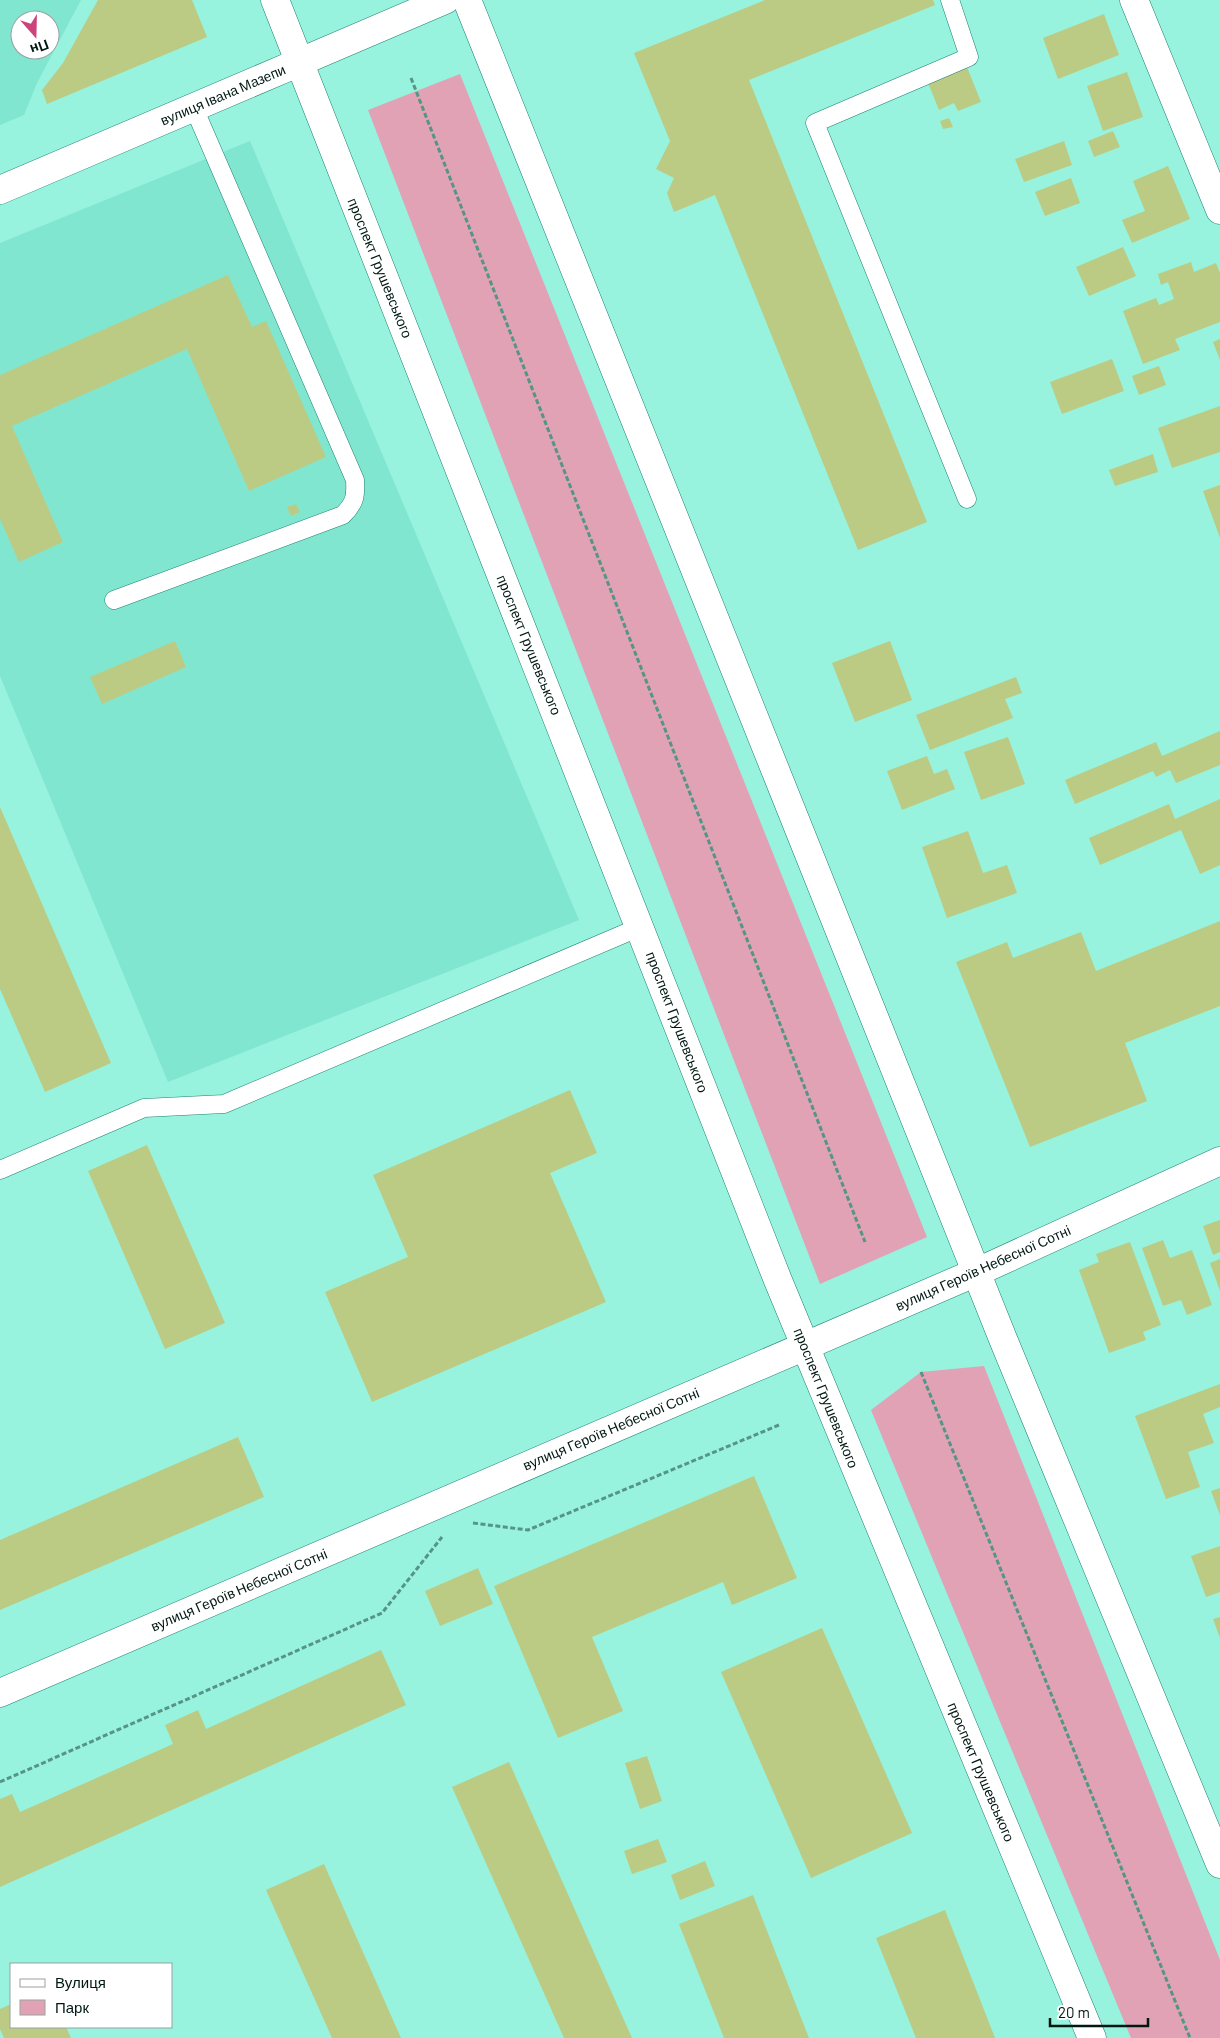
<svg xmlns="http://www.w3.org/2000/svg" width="1220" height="2038" font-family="Barlow,sans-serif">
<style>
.built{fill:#80e6d0;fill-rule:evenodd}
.green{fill:#e1a2b6}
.building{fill:#bccb83}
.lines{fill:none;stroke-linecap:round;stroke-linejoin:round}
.service-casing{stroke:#1d8271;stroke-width:19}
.minor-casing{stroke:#1d8271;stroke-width:29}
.tertiary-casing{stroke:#1d8271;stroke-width:29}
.secondary-casing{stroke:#1d8271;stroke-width:29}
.path{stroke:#569486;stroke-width:3;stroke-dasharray:5 2.5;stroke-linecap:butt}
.service{stroke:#fff;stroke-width:18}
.minor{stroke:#fff;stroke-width:28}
.tertiary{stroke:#fff;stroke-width:28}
.secondary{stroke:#fff;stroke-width:28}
.labels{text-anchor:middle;stroke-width:5;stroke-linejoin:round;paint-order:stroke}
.street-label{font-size:14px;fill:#001813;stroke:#fff}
</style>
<rect width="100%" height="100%" fill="#97f2de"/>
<path class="built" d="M0,0H81L37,83L24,115L0,125ZM20,20H50V50H20Z
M250,141L579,920L168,1082L0,676V243Z"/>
<path class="green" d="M460,74L927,1237L820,1284L368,110Z
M984,1366L1220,1960V2038H1131L871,1410L921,1372Z"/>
<path class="building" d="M98,0H192L207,37L47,104L42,90L63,63Z
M765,0H933L935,5L749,80L927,522L858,550L715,195L674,212L667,193L674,178L656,169L670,141L634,53Z
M1104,14L1119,55L1058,79L1043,38Z
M967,67L981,102L958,111L954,103L939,110L928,83Z
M1127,72L1143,117L1103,131L1087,86Z
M949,118L953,127L943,129L940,121Z
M1113,131L1120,147L1094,157L1088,141Z
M1064,141L1072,165L1024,182L1015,159Z
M1168,166L1190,219L1132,243L1122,220L1145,211L1133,181Z
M1071,178L1080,203L1045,216L1035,192Z
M1123,247L1136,276L1089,296L1076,267Z
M1191,262L1194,272L1216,263L1220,273V322L1175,339L1180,350L1143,364L1123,311L1156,298L1159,305L1174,299L1168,282L1161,285L1158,274Z
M228,275L252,327L266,321L326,457L249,491L187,349L12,426L63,542L19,562L0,519V375Z
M1220,339V360L1213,342Z
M1112,359L1124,391L1062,414L1050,382Z
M1159,366L1166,385L1139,395L1132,376Z
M1220,406V452L1172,468L1158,428Z
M1153,454L1158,472L1115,486L1109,470Z
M1220,485V538L1203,491Z
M296,504L300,512L291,516L287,507Z
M175,641L186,667L102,704L90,677Z
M890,641L912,700L855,722L832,663Z
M1016,677L1022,693L1005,699L1013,718L930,750L916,715Z
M1220,731V765L1176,783L1170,770L1156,777L1153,771L1075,804L1065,780L1156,742L1162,756Z
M1008,737L1025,784L981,800L964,752Z
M927,756L934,774L947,769L955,789L902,810L887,771Z
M1220,799V865L1200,874L1181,830L1100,865L1089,838L1169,804L1175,819Z
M0,807L111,1063L45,1092L0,989Z
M968,831L983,873L1007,865L1017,893L947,918L922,847Z
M1220,921V1006L1125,1043L1147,1101L1030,1147L956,962L1007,942L1013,958L1081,932L1096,971Z
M570,1090L597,1153L550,1173L606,1302L372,1402L325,1292L408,1257L373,1175Z
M147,1145L225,1323L165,1349L88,1171Z
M1220,1220V1252L1213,1255L1203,1226Z
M1163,1240L1170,1258L1192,1250L1212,1305L1187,1315L1181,1300L1163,1306L1142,1248Z
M1130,1242L1161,1325L1143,1332L1146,1340L1109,1353L1079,1270L1099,1262L1096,1254Z
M1220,1259V1291L1210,1263Z
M1220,1384V1407L1203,1414L1214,1443L1188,1452L1200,1487L1166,1499L1135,1416Z
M238,1437L264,1497L0,1610V1540Z
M754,1476L797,1578L732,1605L723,1582L592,1637L623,1711L558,1738L494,1586Z
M1220,1488V1515L1211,1491Z
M1220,1546V1592L1206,1597L1191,1556Z
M478,1568L493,1604L440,1626L425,1591Z
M1220,1617V1638L1213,1619Z
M822,1628L912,1833L811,1878L721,1672Z
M381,1650L406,1705L0,1887V1799L12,1794L20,1812L173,1744L165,1725L198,1710L206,1729Z
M647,1756L662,1801L640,1809L625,1763Z
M509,1762L632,2038H564L452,1787Z
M658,1839L667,1862L632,1874L624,1851Z
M705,1861L715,1886L680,1900L671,1875Z
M324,1864L401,2038H332L266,1890Z
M753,1895L809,2038H724L679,1924Z
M945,1910L995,2038H916L876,1938Z
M11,2004V2027H66L71,2038H4L0,2029V2009Z"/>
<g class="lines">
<defs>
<path id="service" d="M950,0L969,57L815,123L967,499
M114,600L343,515C355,503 356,496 355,480L194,108
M0,1170L144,1108L224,1104L640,927"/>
<path id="minor" d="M1134,0L1220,210
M0,190L300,62
M0,1693L977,1272L1220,1161"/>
<path id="tertiary" d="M300,62L445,0"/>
<path id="secondary" d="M275,0L777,1278L1092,2038
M467,0L1003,1339L1220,1864"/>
</defs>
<use href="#service" class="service-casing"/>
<use href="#minor" class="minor-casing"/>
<use href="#tertiary" class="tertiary-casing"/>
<use href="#secondary" class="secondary-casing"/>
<path class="path" d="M411,78L865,1242
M921,1372L1190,2038
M473,1523L528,1530L779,1425
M0,1782L382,1613L442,1537"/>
<use href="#service" class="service"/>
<use href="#minor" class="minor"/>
<use href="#tertiary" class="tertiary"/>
<use href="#secondary" class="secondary"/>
</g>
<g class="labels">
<g class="street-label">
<text transform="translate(223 95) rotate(-23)" y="5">вулиця Івана Мазепи</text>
<text transform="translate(380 268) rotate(68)" y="5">проспект Грушевського</text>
<text transform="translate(529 645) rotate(68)" y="5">проспект Грушевського</text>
<text transform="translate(677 1022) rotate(69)" y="5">проспект Грушевського</text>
<text transform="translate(983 1268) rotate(-24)" y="5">вулиця Героїв Небесної Сотні</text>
<text transform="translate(826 1398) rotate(68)" y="5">проспект Грушевського</text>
<text transform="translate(611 1429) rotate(-23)" y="5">вулиця Героїв Небесної Сотні</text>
<text transform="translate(239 1590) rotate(-23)" y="5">вулиця Героїв Небесної Сотні</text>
<text transform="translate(981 1772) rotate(67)" y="5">проспект Грушевського</text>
</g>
</g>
<rect x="10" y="1963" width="162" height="65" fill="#ffffff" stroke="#99a3a1"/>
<rect x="20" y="1979" width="25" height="8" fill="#ffffff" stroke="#99a3a1"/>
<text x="55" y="1988" font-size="15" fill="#001813">Вулиця</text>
<rect x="20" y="2000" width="25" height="15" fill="#e1a2b6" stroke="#99a3a1"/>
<text x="55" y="2013" font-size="15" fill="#001813">Парк</text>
<g transform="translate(35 35) rotate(160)"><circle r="24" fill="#ffffff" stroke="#99a3a1"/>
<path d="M0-4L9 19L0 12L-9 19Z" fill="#cd447d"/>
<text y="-8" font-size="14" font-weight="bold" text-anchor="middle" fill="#001813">Пн</text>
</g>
<path d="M1050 2018v8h98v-8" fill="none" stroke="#001813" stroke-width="2.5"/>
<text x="1058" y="2018" font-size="15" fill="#001813" stroke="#ffffff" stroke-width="4" paint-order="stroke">20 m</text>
</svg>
